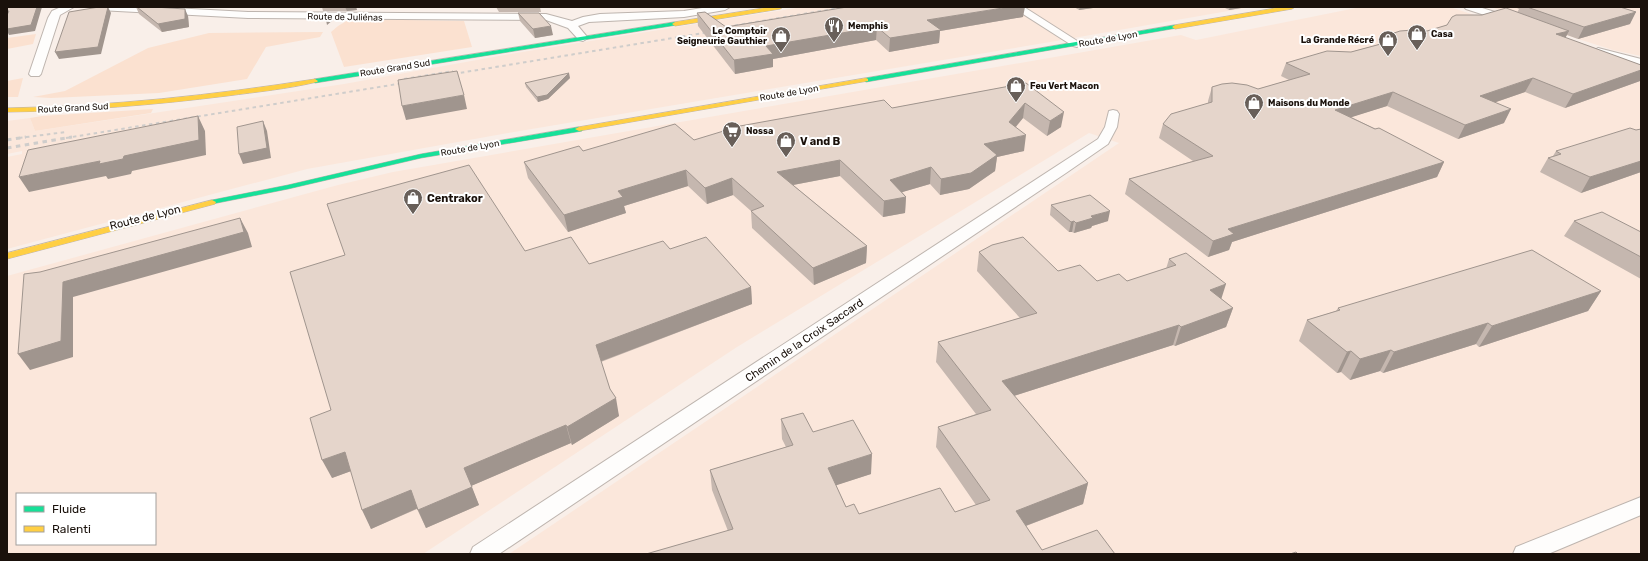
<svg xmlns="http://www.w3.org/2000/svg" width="1648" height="561" font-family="Rubik,sans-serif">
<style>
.built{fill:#fbe7db;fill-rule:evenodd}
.green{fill:#fbe1d0}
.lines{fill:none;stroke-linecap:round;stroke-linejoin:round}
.street-casing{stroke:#beb5af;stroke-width:2}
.fast-casing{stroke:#beb5af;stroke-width:1}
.slow-casing{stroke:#beb5af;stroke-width:1}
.street{fill:#fefdfc;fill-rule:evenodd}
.fast{fill:#16e098;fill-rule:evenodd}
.slow{fill:#ffcf43;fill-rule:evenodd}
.rail-far1{stroke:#cfcdcb;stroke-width:2;stroke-dasharray:3.5 3.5;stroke-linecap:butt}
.rail{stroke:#cfcdcb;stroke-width:3;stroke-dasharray:4.5 4.5;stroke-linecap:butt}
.wall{fill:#c5b7af}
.shaded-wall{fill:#a0958e}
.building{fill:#e5d5cb;stroke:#a0958e}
.labels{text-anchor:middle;stroke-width:4;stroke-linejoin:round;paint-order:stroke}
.far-street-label{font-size:9px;fill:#1a110b;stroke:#fff}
.far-poi-label{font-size:9px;font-weight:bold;fill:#1a110b;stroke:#fff;text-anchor:start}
.poi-label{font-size:11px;font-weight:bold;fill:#1a110b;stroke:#fff;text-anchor:start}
.street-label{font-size:11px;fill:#1a110b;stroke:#fff}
</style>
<rect width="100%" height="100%" fill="#f9efe9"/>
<path class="built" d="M802,7H1251L1062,40L508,133L307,169L7,249V157L22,154V151L7,154V121L30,118L35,131L344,84L516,53Z
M1361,7H1450L1582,51L1641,68V554H509L1119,143L1089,133L737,347L423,554H7V276L338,185L393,172L1181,35L1196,40ZM17,494H155V544H17Z
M1491,7H1641V56L1613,50L1566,35Z"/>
<path class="green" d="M350,19L464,21L472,47L344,67L331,32L338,26Z
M323,32L320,37L266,47L247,79L159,93L51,98L33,97L65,91L148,48L209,33Z
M36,34L33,44L7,49V38Z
M23,78L18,97H7V81Z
M153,109L151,113L35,131L30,118L42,116Z"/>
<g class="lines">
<defs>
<path id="street" d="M61,7H74L60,15L41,74L39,76H31L29,74L48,18L52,11Z
M94,7H154L248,12L546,14L572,21L583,17L600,14L684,11L708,7H730L725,10L684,17L589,22L578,26L588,38L583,41L579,40L568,28L546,20L248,18L99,10Z
M1012,7H1024L1082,44L1077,47L1073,46Z
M1464,7H1479L1514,18L1515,20L1510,23L1506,22L1466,9Z
M1598,48L1641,59V65L1594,53L1593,51Z
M1113,110L1117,111L1119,114L1117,127L1108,144L1066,173L499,554H470L473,547L1098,139L1105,127L1109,111Z
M1641,497V515L1548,554H1513L1516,547Z"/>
<path id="fast" d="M675,22L677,23V25L315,83L312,81L315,79Z
M1175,25L1177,26V28L866,82L863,80L866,78Z
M579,127L583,129L582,131L421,158L288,189L212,204L208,202L212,200L288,185L421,154Z"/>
<path id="slow" d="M770,7H783L780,9L675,26L672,24L675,22Z
M1282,7H1295L1292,9L1175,29L1172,27L1175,25Z
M866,78L868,79V81L579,131L575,129L579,127Z
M315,79L318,81L317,82C288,89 257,92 227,96C154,105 81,111 7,112V108C111,106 213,95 315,79Z
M212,200L216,202L215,204L7,259V253Z"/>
</defs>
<use href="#street" class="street-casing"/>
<use href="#fast" class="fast-casing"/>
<use href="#slow" class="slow-casing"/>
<use href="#street" class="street"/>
<use href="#fast" class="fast"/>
<use href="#slow" class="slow"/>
<path class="rail-far1" d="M714,29L845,7
M447,75L716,31
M404,79L453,71
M19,138L66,132
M66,138L410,82"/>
<path class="rail" d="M7,140L26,137
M7,148L72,137"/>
</g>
<path class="wall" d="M136,7H154L188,16L189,27L162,32L139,14Z
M322,7H356L357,10L347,11H323Z
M496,7H540L541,12H499Z
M1074,7H1100L1079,10Z
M1223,7H1247L1229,10Z
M1515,7H1620L1630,24L1578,39L1567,35L1565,38L1641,65V80L1640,81L1565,108L1525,92L1496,102L1504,123L1458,139L1387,106L1351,117L1444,162L1437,177L1232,242L1229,250L1208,257L1125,194L1129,179L1193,161L1159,138L1163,124L1208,104V101L1212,87L1258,89L1289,80L1281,76L1286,63L1351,52L1391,41L1394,33L1427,31L1482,15L1517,13L1519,9Z
M518,13L553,35L535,38L520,21Z
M697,13L726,27L1023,17L940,31L939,43L889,52L876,40L773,59V67L735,74L698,26Z
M570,78L548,99L538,102L526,87L525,83Z
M1026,83L1061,127L1047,136L1023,118L1016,127L1024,151L997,157L995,171L969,189L940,195L930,184L902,192L906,197L905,213L883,217L840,176L793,185L867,246L866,263L814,285L752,228L751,211L733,195L707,204L688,186L624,206L626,213L568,232L528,178L524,162L583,151L694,140L892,108Z
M1641,129V172L1581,193L1540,172L1548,158L1553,156L1556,151Z
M1051,205L1108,221L1092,226L1091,228L1074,233L1072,232H1069L1050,215Z
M1574,221L1641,232V279L1564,236Z
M670,249L751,287L752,304L601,362L619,416L572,445L571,443L471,486L479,505L426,528L417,509L371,529L351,471L332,478L331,410L525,251L589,264Z
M979,252L1097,281H1127L1166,269L1169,259L1233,308L1226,327L1175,346L1173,345L1014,396L1088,483L1083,504L1026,526L1042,550L1115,554H646L728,531L712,490L710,470L786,447L782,439L781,419L813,432L871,474L836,485L846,507L859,514L955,512L976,505L936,447L938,427L976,414L936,362L938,342L1020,318L977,271Z
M1601,291L1588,311L1479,347L1476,344L1383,373L1380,371L1350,380L1341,372L1337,373L1299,341L1307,320L1336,311L1338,308Z"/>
<path class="shaded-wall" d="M37,7H42L35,31L9,35L7,31V24Z
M108,7L111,13L101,54L59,59L55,52Z
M345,7H356L357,10L347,11Z
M1009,7H1025L1023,17L940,31L939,43L889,52L890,38L927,20Z
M1080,7H1100L1079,10Z
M1230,7H1247L1229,10Z
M185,9L188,16L189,27L162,32L158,24Z
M1636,12L1630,24L1578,39L1584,27Z
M332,16L333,20L327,25L326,20Z
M551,26L553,35L535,38L533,29Z
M877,27L876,40L773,59V67L735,74L734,60L766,46Z
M1569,31L1562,44L1556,34Z
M1641,70V80L1640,81L1565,108L1573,94Z
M569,73L570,78L548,99L538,102L537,97Z
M1533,78L1525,92L1473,110L1480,96Z
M1393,92L1387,106L1330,124L1335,110Z
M464,95L467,109L406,120L402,106Z
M1025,103L1023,118L1007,137L1009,122Z
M1511,109L1504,123L1458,139L1465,125Z
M1064,112L1061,127L1047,136L1050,121Z
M198,116L205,131L206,155L132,171L131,174L108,179L106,176L29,192L19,177L124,156Z
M263,121L267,131L271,158L243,164L239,154Z
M1026,135L1024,151L997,157L995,171L969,189L940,195L941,179L984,144Z
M840,160V176L777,188V172Z
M1641,161V172L1581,193L1590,177Z
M1444,162L1437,177L1232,242L1229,250L1208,257L1213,241L1228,229Z
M931,167L930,184L889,196L890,180Z
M686,170L688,186L624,206L626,213L568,232L564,215L618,191Z
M732,178L733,195L707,204L705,188Z
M906,197L905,213L883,217L884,201Z
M1110,211L1108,221L1092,226L1091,228L1074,233L1076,223L1091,216Z
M240,218L248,233L252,247L73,297V357L30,370L18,354L63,282Z
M1074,221L1072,232H1069L1071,222Z
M867,246L866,263L814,285L813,268Z
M1226,284L1220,303L1210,290Z
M751,287L752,304L599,362L596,345Z
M1601,291L1588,311L1479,347L1492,326Z
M1233,308L1226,327L1175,346L1181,327Z
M1488,323L1476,344L1383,373L1394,352Z
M1179,325L1173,345L998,401L1002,381Z
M1391,350L1380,371L1350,380L1360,359Z
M1351,351L1341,372L1337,373L1347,352Z
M616,398L619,416L572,445L567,427Z
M566,425L571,443L471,486L464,468Z
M345,452L354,470L332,478L322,460Z
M872,454L871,474L828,488V468Z
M1088,483L1083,504L1012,531L1016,511Z
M472,487L479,505L426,528L418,510Z
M411,490L418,508L371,529L362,510Z"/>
<path class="building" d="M7,7H37L31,25L7,29V15L9,11H7Z
M99,7H108L98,47L55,52L69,12Z
M137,7H154L185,9V19L158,24Z
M847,7H1009L927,20L941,30L890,38L877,27L766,46L773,54L734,60L697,13L705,12L726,27Z
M1527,7H1620L1636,12L1584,27Z
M1506,8L1569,31L1556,34L1641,65V70L1573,94L1533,78L1480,96L1511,109L1465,125L1393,92L1335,110L1375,129L1379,128L1444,162L1228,229L1234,234L1213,241L1129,179L1213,156L1163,124L1171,114L1212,102V87L1222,84L1232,83L1247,85L1258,89L1310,74L1286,63L1327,51L1351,52L1392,41L1394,33L1400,31L1413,30L1427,31L1447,25L1452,17L1456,15H1482Z
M518,13H539L551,26L533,29Z
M324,16H332L326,20Z
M457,71L464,95L402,106L398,80Z
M569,73L547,95L537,97L525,83Z
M1026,83L1064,112L1050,121L1025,103L1009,122L1026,135L984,144L997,155L971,173L941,179L931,167L890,180L906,197L884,201L840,160L777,172L867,246L813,268L751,211L764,206L732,178L705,188L686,170L618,191L623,197L564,215L524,162L579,146L583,151L675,124L694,140L740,126L884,100L892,108Z
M198,116L199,140L124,156L123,159L99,164L100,161L19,177L28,150Z
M263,121L267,148L239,154L237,127Z
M1630,128L1636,130L1641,129V161L1590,177L1548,158L1561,154L1556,151Z
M469,165L525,251L571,237L589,264L663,241L670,249L706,237L751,287L596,345L610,389L616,398L567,427L566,425L464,468L472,487L418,510L411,490L362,510L345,452L322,460L310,418L331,410L290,272L345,255L327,204Z
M1090,195L1110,211L1091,216L1093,218L1076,223L1074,221L1071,222L1051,205Z
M1602,212L1641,232V257L1574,221Z
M240,218L244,232L63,282L61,341L18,354L24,274L40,272Z
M1023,237L1058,271L1080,265L1097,281L1119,274L1127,281L1176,265L1169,259L1186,253L1226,284L1210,290L1233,308L1181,327L1179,325L1002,381L1088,483L1016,511L1042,550L1097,530L1115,554H646L733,529L710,470L793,445L781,419L803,413L813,432L853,420L872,454L828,468L846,507L854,504L859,514L940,488L955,512L990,500L938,427L991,410L938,342L1037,313L979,252L992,245Z
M1532,250L1601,291L1492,326L1488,323L1394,352L1391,350L1360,359L1351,351L1347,352L1307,320L1340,310L1338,308Z
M1296,552L1298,554H1290Z"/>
<defs>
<symbol id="restaurant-pin" viewBox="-11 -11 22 30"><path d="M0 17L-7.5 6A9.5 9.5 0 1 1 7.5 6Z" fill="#685f59" stroke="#fff"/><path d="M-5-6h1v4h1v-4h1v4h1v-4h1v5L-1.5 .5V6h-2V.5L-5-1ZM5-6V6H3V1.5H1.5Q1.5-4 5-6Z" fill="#fff"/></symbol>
<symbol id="shop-pin" viewBox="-11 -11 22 30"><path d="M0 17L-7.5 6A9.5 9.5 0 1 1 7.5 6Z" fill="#685f59" stroke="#fff"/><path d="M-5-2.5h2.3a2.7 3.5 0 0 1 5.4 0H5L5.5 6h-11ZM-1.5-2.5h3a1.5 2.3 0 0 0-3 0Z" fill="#fff"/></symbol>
<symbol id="supermarket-pin" viewBox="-11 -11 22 30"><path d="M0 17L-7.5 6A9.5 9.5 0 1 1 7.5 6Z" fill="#685f59" stroke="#fff"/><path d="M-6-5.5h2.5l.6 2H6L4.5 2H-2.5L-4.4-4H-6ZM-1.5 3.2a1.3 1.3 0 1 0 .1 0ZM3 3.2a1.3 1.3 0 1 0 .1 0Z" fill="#fff"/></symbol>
</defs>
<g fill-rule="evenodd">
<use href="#restaurant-pin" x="823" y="15" width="22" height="30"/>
<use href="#shop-pin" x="1406" y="23" width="22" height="30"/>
<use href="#shop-pin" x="770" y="25" width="22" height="30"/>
<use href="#shop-pin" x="1377" y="29" width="22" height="30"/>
<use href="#shop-pin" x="1005" y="75" width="22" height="30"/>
<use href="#shop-pin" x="1243" y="92" width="22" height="30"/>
<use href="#supermarket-pin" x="721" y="120" width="22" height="30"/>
<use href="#shop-pin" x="775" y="130" width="22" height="30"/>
<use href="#shop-pin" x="402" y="187" width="22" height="30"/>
</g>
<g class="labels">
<g class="far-street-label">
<text transform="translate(345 17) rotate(1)" y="3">Route de Juliénas</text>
<text transform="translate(1108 39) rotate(-10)" y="3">Route de Lyon</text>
<text transform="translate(395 68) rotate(-9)" y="3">Route Grand Sud</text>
<text transform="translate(789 93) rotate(-10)" y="3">Route de Lyon</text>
<text transform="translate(73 108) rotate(-3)" y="3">Route Grand Sud</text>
<text transform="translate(470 148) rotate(-10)" y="3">Route de Lyon</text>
</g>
<g class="far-poi-label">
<text x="848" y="29">Memphis</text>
<text x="767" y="34" text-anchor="end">Le Comptoir<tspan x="767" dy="10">Seigneurie Gauthier</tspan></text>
<text x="1431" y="37">Casa</text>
<text x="1374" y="43" text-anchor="end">La Grande Récré</text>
<text x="1030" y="89">Feu Vert Macon</text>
<text x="1268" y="106">Maisons du Monde</text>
<text x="746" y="134">Nossa</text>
</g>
<g class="poi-label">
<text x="800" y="145">V and B</text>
<text x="427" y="202">Centrakor</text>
</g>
<g class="street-label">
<text transform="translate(145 217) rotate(-14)" y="4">Route de Lyon</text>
<text transform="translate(804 340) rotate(-34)" y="4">Chemin de la Croix Saccard</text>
</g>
</g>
<rect width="1648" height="561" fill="none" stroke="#1a110b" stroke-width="16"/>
<rect x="16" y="493" width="140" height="52" fill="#ffffff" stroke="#a3a09d"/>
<rect x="24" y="506" width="20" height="6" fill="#16e098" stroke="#a3a09d"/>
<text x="52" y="513" font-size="12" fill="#1a110b">Fluide</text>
<rect x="24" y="526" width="20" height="6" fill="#ffcf43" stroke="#a3a09d"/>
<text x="52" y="533" font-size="12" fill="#1a110b">Ralenti</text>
</svg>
